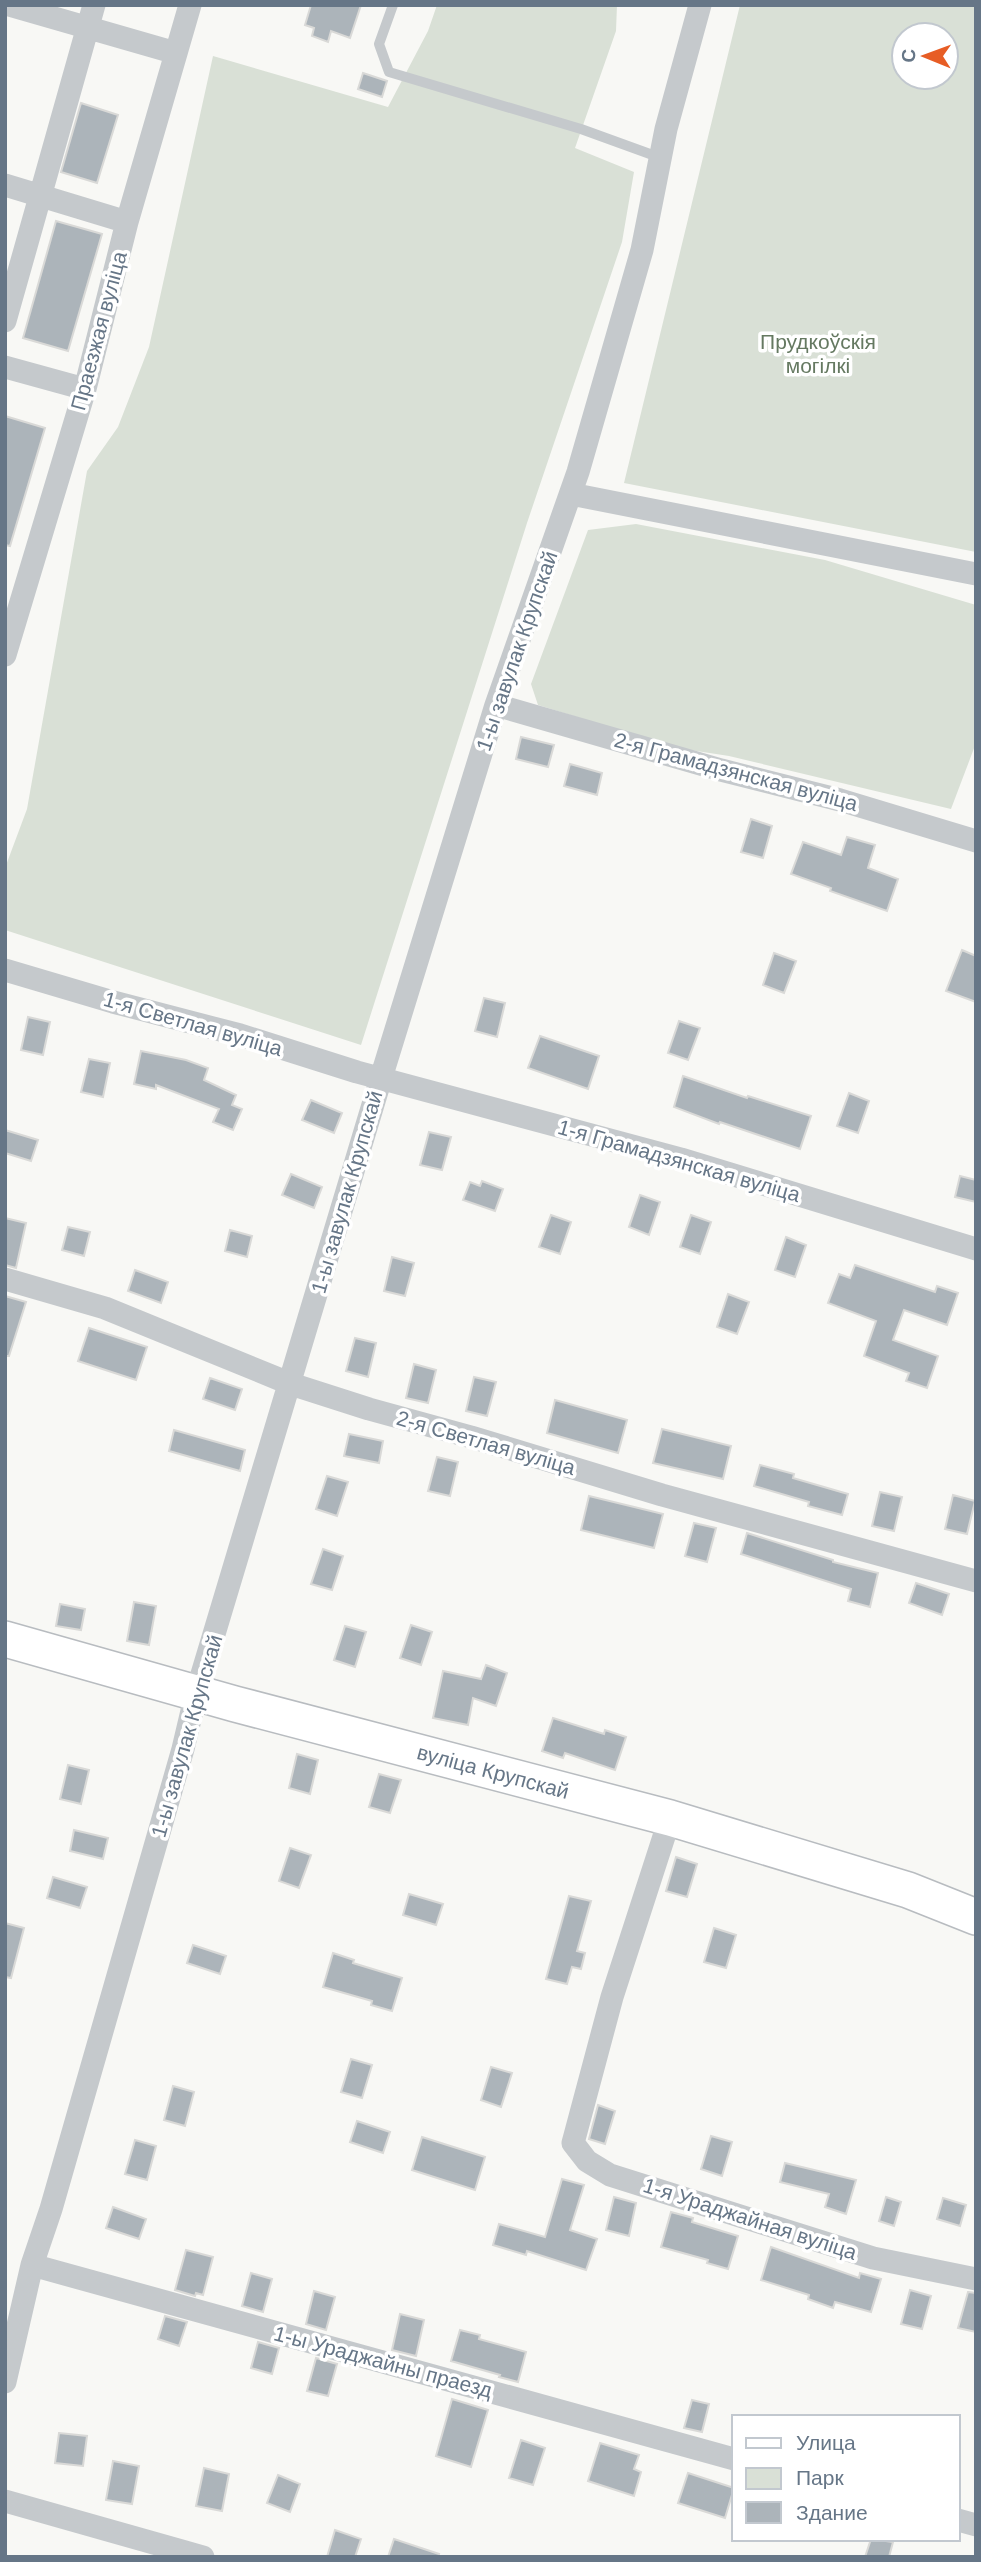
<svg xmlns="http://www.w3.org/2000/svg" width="981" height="2562" font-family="Arial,sans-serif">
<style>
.green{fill:#d9e0d6;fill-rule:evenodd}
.building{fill:#acb4ba;stroke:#d9d9d7;stroke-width:2}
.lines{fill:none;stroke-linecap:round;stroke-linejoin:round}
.primary-casing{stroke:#b8bcc0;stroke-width:38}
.service{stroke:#c5c9cc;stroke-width:10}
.minor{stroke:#c5c9cc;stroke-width:23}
.primary{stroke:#fff;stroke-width:35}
.labels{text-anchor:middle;stroke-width:7;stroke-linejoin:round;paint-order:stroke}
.street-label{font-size:21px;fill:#667687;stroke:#fff}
.park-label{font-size:21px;fill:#657961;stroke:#fff}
</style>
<rect width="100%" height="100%" fill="#f8f8f5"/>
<path class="green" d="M437,5H617L616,31L575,148L634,172L622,242L527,523L361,1045L5,930V868L27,809L87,471L118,427L149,347L213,56L388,107L428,31Z
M740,5H976V552L624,483ZM904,35H946V77H904Z
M636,524L825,560L976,605V743L951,809L729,756L677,748L538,705L531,684L588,530Z"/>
<path class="building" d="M311,5H361L350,38L331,31L328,42L312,36L314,28L305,25Z
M363,73L387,81L382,97L358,89Z
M81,103L118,115L97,183L61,172Z
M56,221L102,234L68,351L23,338Z
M5,416L45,428L10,546L5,545Z
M521,737L554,745L548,767L516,759Z
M570,764L602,773L597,795L564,786Z
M751,819L772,826L763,858L741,852Z
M847,837L875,845L868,868L898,879L887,911L830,891L831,888L791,874L803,842L841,855Z
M962,950L976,956V1002L946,991Z
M774,953L796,961L784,993L763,985Z
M484,998L505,1003L497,1037L475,1031Z
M28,1017L50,1022L43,1055L21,1050Z
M679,1021L700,1028L688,1060L668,1053Z
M540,1036L599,1056L588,1089L528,1068Z
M141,1051L186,1060L208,1068L204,1080L236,1095L232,1105L242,1109L233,1130L213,1122L219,1109L156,1085V1089L134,1084Z
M89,1059L110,1063L103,1097L81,1092Z
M683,1076L747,1098L748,1096L811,1116L800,1149L720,1122L719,1124L674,1107Z
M849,1093L869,1101L858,1133L837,1126Z
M311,1100L342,1113L334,1133L302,1120Z
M5,1130L38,1140L31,1161L5,1153Z
M429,1132L451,1137L442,1170L420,1165Z
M291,1174L322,1187L314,1208L282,1195Z
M960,1176L976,1180V1202L955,1197Z
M482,1181L503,1189L495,1211L463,1200L470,1182L480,1186Z
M640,1195L660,1202L649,1235L629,1227Z
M551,1215L571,1222L560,1254L539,1247Z
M691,1215L711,1222L700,1254L680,1247Z
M5,1218L26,1223L16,1268L5,1265Z
M68,1227L90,1232L84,1256L62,1250Z
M230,1230L252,1236L247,1257L225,1251Z
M786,1237L806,1245L795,1277L775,1270Z
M392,1257L414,1263L405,1296L384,1291Z
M855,1265L935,1292L937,1286L958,1293L947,1325L904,1310L893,1340L938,1356L927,1388L906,1381L909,1373L864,1356L876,1321L828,1303L839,1274L850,1278Z
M135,1270L168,1282L161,1303L128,1291Z
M728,1294L749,1302L737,1334L717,1327Z
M5,1296L26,1302L9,1356H5Z
M89,1328L147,1347L136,1380L78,1361Z
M355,1338L376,1343L368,1377L346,1371Z
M414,1364L436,1370L428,1403L406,1398Z
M474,1377L496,1382L487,1416L466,1411Z
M210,1378L242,1389L235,1410L203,1399Z
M555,1400L627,1420L618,1453L547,1433Z
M662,1429L731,1446L723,1479L653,1463Z
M174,1430L245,1450L240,1471L169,1451Z
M349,1434L383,1441L379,1463L344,1456Z
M437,1457L458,1462L450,1496L428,1491Z
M760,1465L794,1474L793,1478L848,1494L842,1515L808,1506L809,1502L754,1486Z
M327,1476L348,1482L337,1516L316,1509Z
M880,1492L902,1497L894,1531L872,1526Z
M953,1495L975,1501L967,1534L945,1529Z
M589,1496L663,1514L654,1548L581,1530Z
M694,1523L716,1528L707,1562L685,1556Z
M747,1533L833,1560V1562L878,1573L870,1607L848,1601L851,1589L741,1554Z
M323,1549L343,1556L332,1590L311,1584Z
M916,1583L949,1594L942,1615L909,1603Z
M134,1602L156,1606L149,1645L127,1641Z
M60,1604L85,1609L81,1630L56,1626Z
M411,1625L432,1632L421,1665L400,1658Z
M345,1626L366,1632L355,1667L334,1660Z
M486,1665L507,1673L496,1706L473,1698L468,1725L433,1718L443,1671L481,1679Z
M553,1718L604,1734L605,1730L626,1737L615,1770L565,1753L563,1758L542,1751Z
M297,1754L318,1760L310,1794L289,1788Z
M68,1765L89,1770L81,1804L60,1799Z
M379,1774L401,1780L390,1813L369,1807Z
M74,1830L108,1838L103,1859L70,1851Z
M290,1848L311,1855L299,1888L279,1881Z
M676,1857L697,1864L687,1897L666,1891Z
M53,1877L87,1887L80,1908L47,1898Z
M409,1894L443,1904L436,1925L403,1915Z
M569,1896L591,1901L577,1951L585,1953L581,1969L572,1967L567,1984L546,1979Z
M5,1923L24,1928L11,1978L5,1977Z
M714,1928L736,1935L726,1968L704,1962Z
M193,1945L226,1956L220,1974L187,1963Z
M333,1953L354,1960L353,1963L402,1978L392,2011L371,2005L372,2001L323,1987Z
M351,2059L372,2065L362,2098L341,2092Z
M491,2067L512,2073L501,2107L481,2100Z
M173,2086L194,2092L185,2126L164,2120Z
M598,2105L615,2111L605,2144L589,2139Z
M357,2121L390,2132L383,2153L350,2142Z
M711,2136L732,2142L722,2176L701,2169Z
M422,2137L485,2157L475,2190L412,2170Z
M135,2140L156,2146L147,2180L125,2174Z
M785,2163L856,2180L846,2214L825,2207L829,2194L780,2182Z
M562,2179L584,2185L570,2230L597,2239L586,2270L527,2251L526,2255L493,2245L499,2224L545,2237Z
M614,2197L636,2203L629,2236L606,2230Z
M886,2197L901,2202L894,2226L879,2221Z
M943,2198L966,2205L960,2226L937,2219Z
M113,2207L146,2219L139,2239L106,2228Z
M671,2212L693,2218L692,2222L738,2236L728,2269L707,2263L708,2260L661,2247Z
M771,2247L859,2278L860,2273L881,2279L871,2312L835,2302L833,2308L808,2299L809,2295L761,2280Z
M186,2250L213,2257L203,2295L196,2293L195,2296L175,2290Z
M251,2273L272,2279L263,2312L242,2306Z
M910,2290L931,2296L922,2329L901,2324Z
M314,2291L335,2297L326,2330L306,2324Z
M968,2292L976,2293V2332L958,2328Z
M400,2314L424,2320L416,2356L392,2350Z
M165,2316L187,2322L179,2346L158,2339Z
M460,2330L480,2335L479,2339L526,2352L518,2382L499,2377L500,2375L451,2361Z
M258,2342L279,2348L272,2374L251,2368Z
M316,2358L337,2364L328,2396L307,2391Z
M452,2399L488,2410L471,2467L436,2456Z
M692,2400L709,2404L702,2432L684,2428Z
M59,2433L87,2436L83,2466L55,2463Z
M521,2440L545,2448L533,2485L509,2478Z
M600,2443L639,2455L634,2469L641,2472L634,2496L588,2481Z
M113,2461L139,2466L132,2504L106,2500Z
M204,2468L229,2474L222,2511L196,2506Z
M688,2473L734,2488L725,2518L678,2503Z
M278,2475L300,2484L290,2512L267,2503Z
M335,2530L361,2539L355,2557H327Z
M394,2539L439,2554L438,2557H388Z
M871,2539L893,2542L889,2557H865Z"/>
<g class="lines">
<defs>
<path id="primary" d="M5,1639L235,1704L670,1818L908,1890L976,1917"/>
</defs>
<use href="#primary" class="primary-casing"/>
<path class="service" d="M393,5L379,44L389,72L581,129L661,158"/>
<path class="minor" d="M9,5L176,53
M5,185L127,222
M5,321L94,5
M5,367L85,389
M571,494L976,574
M5,655L85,389L127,222L190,5
M496,705L721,770L840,800L976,841
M5,970L113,1002L240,1035L357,1072L681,1159L976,1249
M5,1279L105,1308L291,1384L369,1409L471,1437L662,1495L976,1581
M670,1818L612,1997L573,2143L587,2161L610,2175L873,2258L976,2279
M32,2265L734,2459
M5,2382L32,2265L51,2209L183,1749L196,1694L381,1078L496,705L578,472L642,250L666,129L700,5
M5,2501L203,2557
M958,2520L976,2525"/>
<use href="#primary" class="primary"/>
</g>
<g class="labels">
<g class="street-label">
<text transform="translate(99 331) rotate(-75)" y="7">Праезжая вуліца</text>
<text transform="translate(517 651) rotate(-71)" y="7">1-ы завулак Крупскай</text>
<text transform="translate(736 772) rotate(15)" y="7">2-я Грамадзянская вуліца</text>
<text transform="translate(193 1024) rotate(16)" y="7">1-я Светлая вуліца</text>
<text transform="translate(679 1161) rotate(16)" y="7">1-я Грамадзянская вуліца</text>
<text transform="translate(347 1192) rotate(-74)" y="7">1-ы завулак Крупскай</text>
<text transform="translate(486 1443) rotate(16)" y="7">2-я Светлая вуліца</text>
<text transform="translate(187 1736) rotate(-74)" y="7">1-ы завулак Крупскай</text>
<text transform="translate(493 1772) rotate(15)" y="7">вуліца Крупскай</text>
<text transform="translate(750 2219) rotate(18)" y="7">1-я Ураджайная вуліца</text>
<text transform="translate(383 2362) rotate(15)" y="7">1-ы Ураджайны праезд</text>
</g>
<g class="park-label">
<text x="818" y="349">Прудкоўскія<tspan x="818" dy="24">могілкі</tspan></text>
</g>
</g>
<rect width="981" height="2562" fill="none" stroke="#667687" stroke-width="14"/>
<rect x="732" y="2415" width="228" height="126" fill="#ffffff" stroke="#c2c8cf" stroke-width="2"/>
<rect x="746" y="2438" width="35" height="10" fill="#ffffff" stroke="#c2c8cf" stroke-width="2"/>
<text x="796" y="2450" font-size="21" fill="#667687">Улица</text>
<rect x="746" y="2468" width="35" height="21" fill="#d9e0d6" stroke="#c2c8cf" stroke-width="2"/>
<text x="796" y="2485" font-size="21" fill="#667687">Парк</text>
<rect x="746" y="2502" width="35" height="21" fill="#acb4ba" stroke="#c2c8cf" stroke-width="2"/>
<text x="796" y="2520" font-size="21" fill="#667687">Здание</text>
<g transform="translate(925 56) rotate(271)"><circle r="33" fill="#ffffff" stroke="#c2c8cf" stroke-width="2"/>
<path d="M0-5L12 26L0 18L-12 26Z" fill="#e75d25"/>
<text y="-10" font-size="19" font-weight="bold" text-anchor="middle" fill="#667687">С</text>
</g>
</svg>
